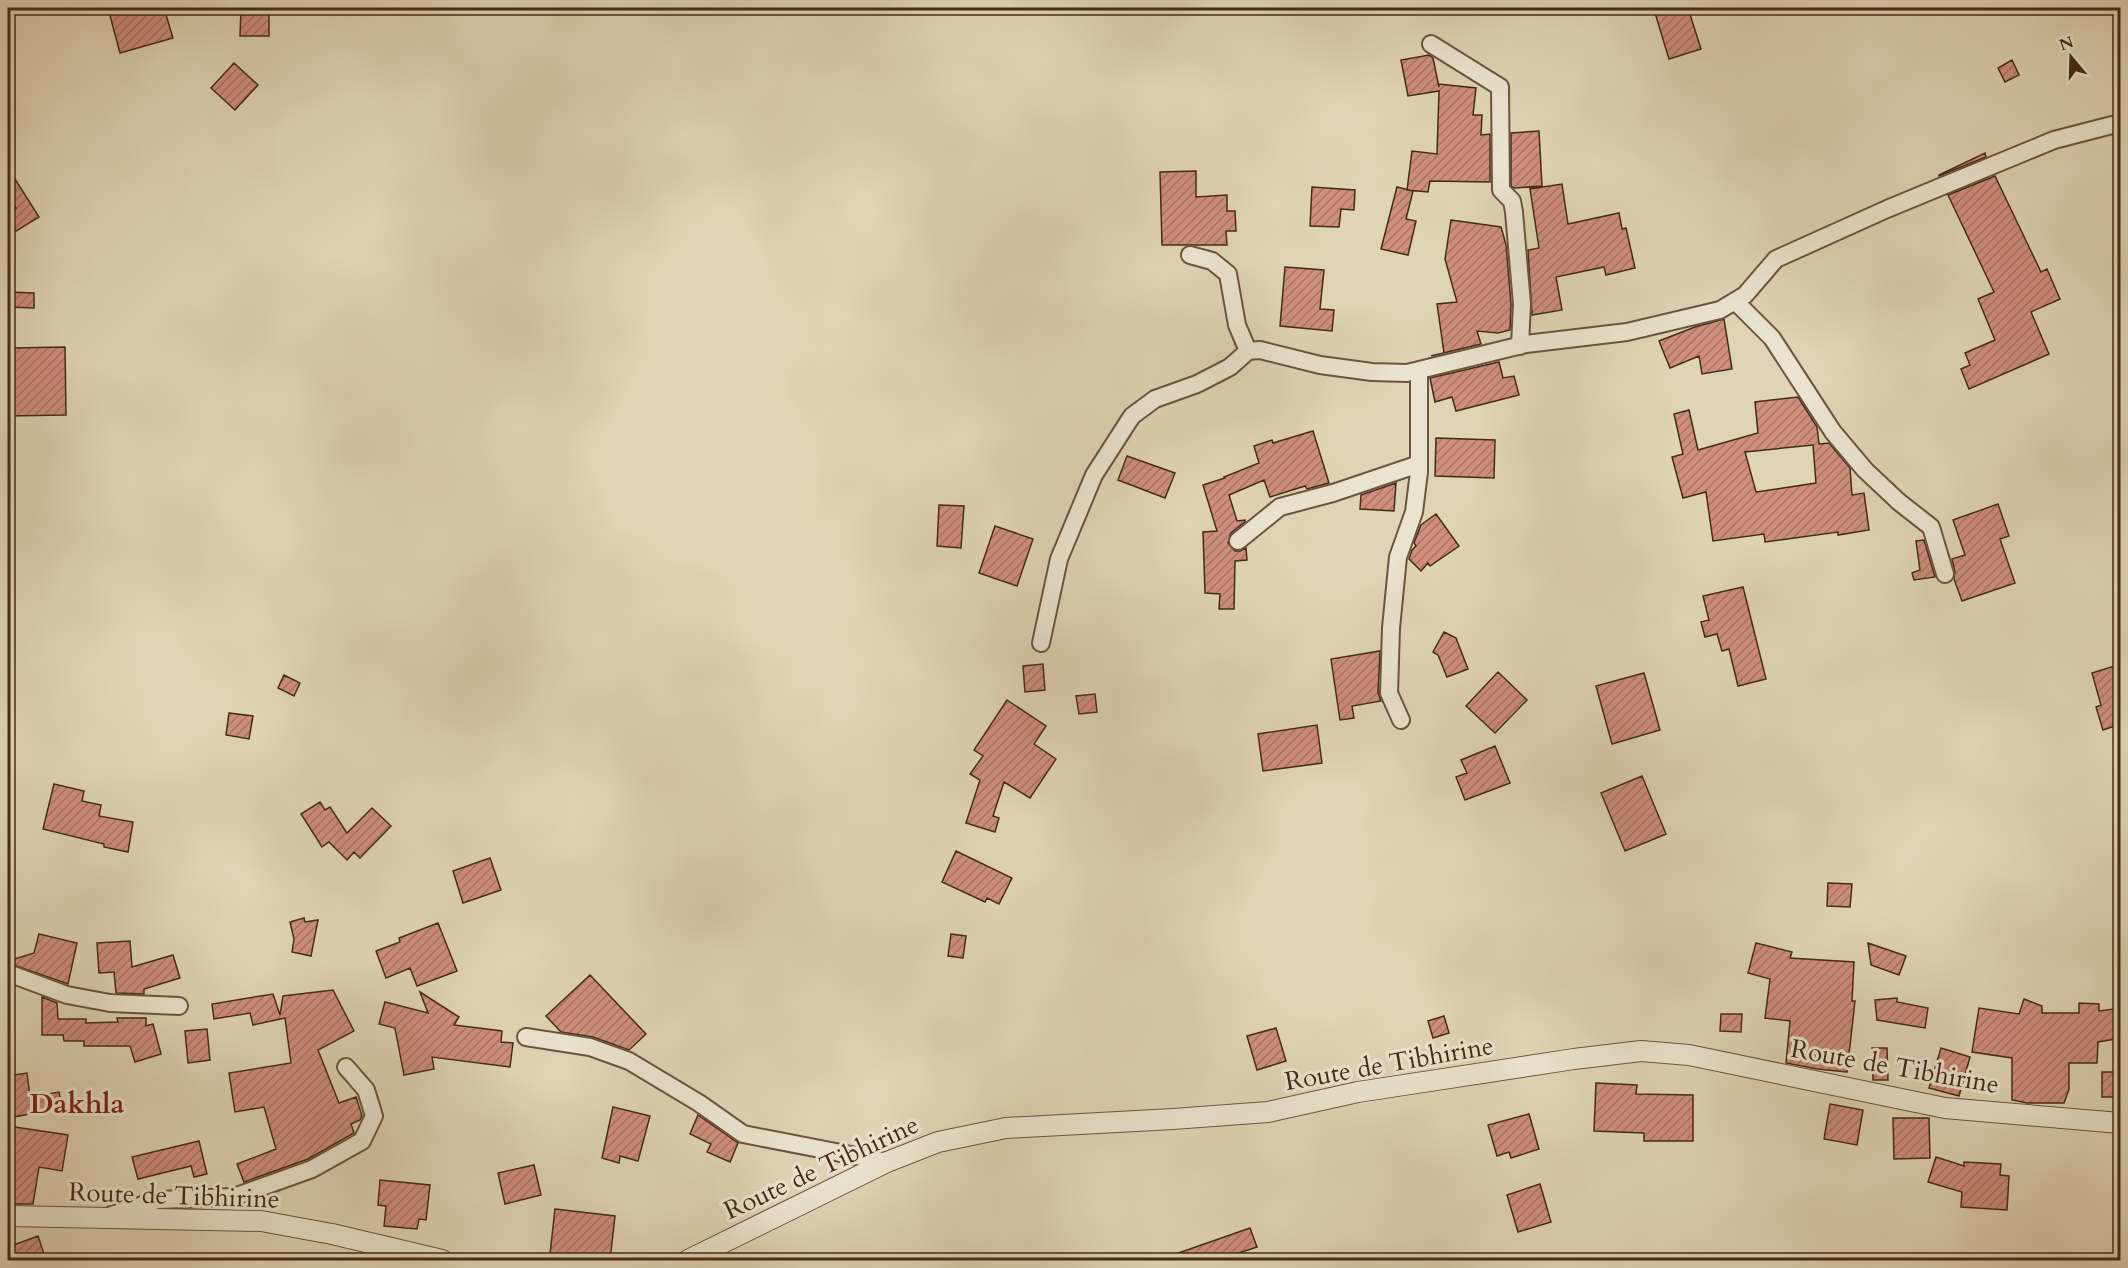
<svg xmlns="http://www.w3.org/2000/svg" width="2128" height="1268" font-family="Cardo,serif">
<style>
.building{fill:url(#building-hatch);stroke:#442b16;stroke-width:1.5;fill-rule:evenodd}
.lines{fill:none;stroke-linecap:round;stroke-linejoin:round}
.minor-casing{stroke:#6b553e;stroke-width:20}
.tertiary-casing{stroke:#6b553e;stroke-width:22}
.minor{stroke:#eae3cf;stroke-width:16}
.tertiary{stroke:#eae3cf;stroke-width:20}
.labels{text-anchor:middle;stroke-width:6;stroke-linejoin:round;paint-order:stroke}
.street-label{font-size:26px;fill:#442b16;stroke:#eae3cf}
.quarter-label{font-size:28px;font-weight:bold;fill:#7a1f14;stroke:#eae3cf}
</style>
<defs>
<pattern id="building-hatch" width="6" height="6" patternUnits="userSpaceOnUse" patternTransform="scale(1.5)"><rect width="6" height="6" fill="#cf8e7e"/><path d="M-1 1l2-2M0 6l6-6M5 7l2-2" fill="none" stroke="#aa7466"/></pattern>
</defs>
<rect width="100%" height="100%" fill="#dfd4b5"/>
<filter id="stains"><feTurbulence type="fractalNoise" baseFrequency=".00333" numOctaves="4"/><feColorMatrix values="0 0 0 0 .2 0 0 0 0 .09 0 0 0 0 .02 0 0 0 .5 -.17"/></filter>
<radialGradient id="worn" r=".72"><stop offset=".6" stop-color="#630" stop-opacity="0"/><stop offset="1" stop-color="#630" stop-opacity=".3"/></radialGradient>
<path class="building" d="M108,8H164L173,38L120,53Z
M241,8H269V36H240Z
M1673,8H1688L1701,49L1669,59L1655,13Z
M1429,55L1433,58L1439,87V84L1476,88L1473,115H1482L1481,135L1490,134V182L1430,181L1428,192L1407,190L1412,151L1437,154L1439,91L1408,96L1401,60Z
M2012,60L2019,75L2005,82L1998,68Z
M234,63L258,85L235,110L211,88Z
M1539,131L1542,186L1514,188L1511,186V133Z
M1985,153L1986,157L1939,176V175Z
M8,168L39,217L13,233L8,224V213L16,208L8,195Z
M1196,171V197L1227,195V211H1235L1236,231H1226L1227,245H1162L1160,172Z
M1995,176L2041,272L2047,269L2060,299L2031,312L2049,354L1969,389L1961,369L1970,365L1965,353L1995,340L1978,299L1994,292L1948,195Z
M1562,184L1568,224L1619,213L1622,229L1626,228L1635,268L1606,275L1604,267L1556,277L1562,310L1532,315L1528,250L1539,248L1530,189Z
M1312,187L1355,190L1354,210L1341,209L1339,227L1310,226Z
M1397,187L1413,191L1406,219L1416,221L1408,255L1381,249Z
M1451,220L1501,227L1506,245L1511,304L1510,330L1498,333L1477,331L1481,344L1431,356L1444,353L1437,304L1457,302L1445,259Z
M1285,267L1324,270L1320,309L1334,310L1332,331L1280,326Z
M8,292L34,293V308L8,307Z
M1724,319L1732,369L1702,374L1699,356L1670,368L1659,341L1695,327Z
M65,347L66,415L8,416V352H12V348Z
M1499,362L1503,378L1514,376L1519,395L1456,411L1452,397L1435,402L1430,378Z
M1798,397L1817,427L1819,444L1829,443L1850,468L1852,495L1864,493L1869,530L1838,535V532L1765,542L1764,534L1713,541L1706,492L1683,498L1672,457L1683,454L1674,414L1689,410L1698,450L1758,433L1755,402ZM1813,445L1816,483L1756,492L1745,452Z
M1313,431L1329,483L1307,489L1305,486L1270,497L1264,480L1229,495L1237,521L1245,520V522L1231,533L1228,543L1235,551H1240L1246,548L1247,560L1235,561L1234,609H1219L1220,594L1205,593L1203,532L1217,531L1203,485L1225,478L1224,477L1259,463L1254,446L1272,440L1273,443Z
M1436,438L1495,440L1494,478L1435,476Z
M1127,456L1175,473L1165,498L1118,480Z
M1396,483L1394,511L1360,509L1361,495Z
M1998,504L2009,536L2000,539L2015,583L1962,601L1954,579L1955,572L1952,559L1965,555L1953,520Z
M939,505L964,506L961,548L937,546Z
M1436,514L1459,546L1430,566L1428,563L1421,571L1409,559L1412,550L1416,546L1414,543L1421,525Z
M995,526L1033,539L1017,586L979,573Z
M1924,540L1935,577L1914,580L1912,573L1920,570L1916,541Z
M1743,587L1766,679L1738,686L1729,649L1722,651L1717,634L1705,637L1701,622L1709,620L1703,596Z
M1444,632L1456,638L1468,669L1447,677L1438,655L1433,652Z
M1380,651L1378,693L1381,701L1352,706L1354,718L1340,720L1331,659Z
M1043,664L1045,690L1025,692L1023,666Z
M2121,664V724L2103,730L2096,707L2101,705L2092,673Z
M1498,672L1527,700L1495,733L1466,706Z
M1644,673L1660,730L1612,744L1596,686Z
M284,675L300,683L294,696L278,688Z
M1095,694L1097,712L1079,714L1076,696Z
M1007,700L1046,726L1034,744L1056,759L1030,798L1004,782L993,816L999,818L995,832L966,823L980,780L970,774L983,756L974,750Z
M229,713L253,716L249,739L226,735Z
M1317,725L1322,763L1263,771L1258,734Z
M1495,746L1510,783L1465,800L1456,777L1467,773L1461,760Z
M1642,776L1666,834L1625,851L1601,793Z
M54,784L84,791L82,801L101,805L99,816L133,822L128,852L104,847V844L43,829Z
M320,802L325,810L330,807L347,833L372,808L391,826L360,858L354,852L347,860L329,842L322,847L301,814Z
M956,851L1012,878L999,904L987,898L985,902L942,882Z
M490,858L501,890L463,903L453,871Z
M1828,883L1852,884L1850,907L1827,906Z
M304,918L305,922L318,920L311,956L292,952L294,939L290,922Z
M438,923L457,971L417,986L410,968L386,978L376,951L400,942L399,938Z
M39,934L77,943L68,984L8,963V961L34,953Z
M951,934L966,936L963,958L948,956Z
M130,941L132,967L173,955L180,978L144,989V994L116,993L114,972L99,973L97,943Z
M1756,943L1792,952L1790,958L1854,962L1852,1001H1855L1847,1072L1817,1069L1786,1063L1790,1021L1765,1018L1770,979L1748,973Z
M1868,943L1906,956L1899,975L1871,965Z
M590,975L646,1034L629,1050L593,1037L561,1032L546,1016Z
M333,990L354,1031L318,1050L339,1103L356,1097L362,1116L360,1120L351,1124L354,1133L308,1159L244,1182L237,1164L276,1149L264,1107L235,1112L229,1073L291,1063L285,1018L253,1025L250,1013L214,1019L212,1004L273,994L280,1015L283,996Z
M420,992L459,1017L454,1025L502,1031L501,1042L513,1043L510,1067L432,1057L434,1069L404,1075L395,1028L379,1024L385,1002L428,1013Z
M42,997L57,1003L58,1019H86V1023L118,1022L117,1018H146V1026L153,1024L161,1054L135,1062L130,1046H84V1041H64L63,1035H42Z
M1897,998V1002L1928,1008L1925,1028L1877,1020L1875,1000Z
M2024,999L2042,1006V1013H2079V1003L2099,1004V1011L2121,1008V1038L2098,1042L2097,1063H2069V1089L2064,1103H2027L2012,1100V1058L1972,1052L1979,1008L2019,1014Z
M1721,1014H1742L1741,1032L1720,1031Z
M1444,1016L1449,1033L1433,1038L1428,1021Z
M1276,1028L1286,1061L1257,1070L1247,1036Z
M207,1029L210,1060L188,1063L185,1031Z
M1872,1048H1887L1888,1080H1873Z
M1941,1048L1970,1057L1959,1096L1929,1088Z
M2102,1072H2121V1097H2102Z
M27,1073L30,1097L59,1092L62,1108L8,1118V1076Z
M1596,1083L1637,1085L1636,1094L1693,1095V1141H1644V1133L1594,1131Z
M1830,1104L1863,1110L1857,1145L1824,1139Z
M613,1107L650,1116L638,1161L620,1156L619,1163L602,1158Z
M1529,1114L1539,1149L1511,1158L1509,1152L1497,1156L1488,1125Z
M698,1115L738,1143L730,1162L707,1152L711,1144L690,1134Z
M1893,1118H1929L1930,1158L1894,1159Z
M8,1126L68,1135L62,1171L39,1167L33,1204H8Z
M199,1141L207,1174L194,1177L191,1166L138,1179L132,1157Z
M1936,1157L1964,1166V1162L2001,1164L2000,1175L2009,1176L2007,1210L1961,1207L1962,1192L1928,1182Z
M534,1165L541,1195L505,1204L498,1173Z
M380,1180L430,1185L426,1220L419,1219L417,1229L384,1226L386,1206L378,1205Z
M1540,1184L1551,1222L1518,1232L1507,1195Z
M555,1209L615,1216L610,1260L550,1254Z
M1250,1228L1257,1247L1218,1260H1164V1258Z
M38,1236L46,1260H8V1247Z"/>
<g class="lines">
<defs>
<path id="minor" d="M1431,44L1500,87L1501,190L1512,201L1514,212L1522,304L1520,346
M1190,255L1212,261L1228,274L1237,325L1248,351
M1735,301L1772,338L1833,432L1865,470L1899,502L1931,527L1945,574
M1238,541L1280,507L1333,493L1419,464
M1041,643L1059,559L1094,475L1132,416L1155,399L1197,384L1230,367L1248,351L1260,350L1320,365L1372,372L1407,373L1526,344L1627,332L1720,310L1745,295L1776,259L1887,209L2054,140L2120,123
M1401,720L1389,693L1391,628L1398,557L1414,512L1419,472V370
M8,973L67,995L110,1003L179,1006
M526,1037L590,1047L629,1061L699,1103L743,1134L887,1162
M111,1215L158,1200L234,1197L312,1169L362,1141L374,1116L366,1090L346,1067"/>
<path id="tertiary" d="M8,1216L261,1221L332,1234L442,1260
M688,1260L887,1162L938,1142L1006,1128L1173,1119L1268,1112L1358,1092L1574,1059L1641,1051L1689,1055L1945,1108L2120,1123"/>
</defs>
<use href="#minor" class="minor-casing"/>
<use href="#tertiary" class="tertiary-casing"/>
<use href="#minor" class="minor"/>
<use href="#tertiary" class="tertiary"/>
</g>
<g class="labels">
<g class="street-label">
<text transform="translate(1389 1063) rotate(-10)" y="9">Route de Tibhirine</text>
<text transform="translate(1895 1066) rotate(10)" y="9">Route de Tibhirine</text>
<text transform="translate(821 1167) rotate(-25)" y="9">Route de Tibhirine</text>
<text transform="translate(174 1195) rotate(2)" y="9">Route de Tibhirine</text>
</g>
<g class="quarter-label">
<text x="77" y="1113">Dakhla</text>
</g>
</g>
<rect width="2128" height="1268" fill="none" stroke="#dfd4b5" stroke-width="30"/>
<rect x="9" y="9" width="2110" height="1250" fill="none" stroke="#442b16" stroke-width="3"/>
<rect x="15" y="15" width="2098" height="1238" fill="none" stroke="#442b16" stroke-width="1.5"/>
<g transform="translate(2071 57) rotate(341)" stroke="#eae3cf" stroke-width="4.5" paint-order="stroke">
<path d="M0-4.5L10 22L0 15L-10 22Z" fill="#442b16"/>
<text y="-9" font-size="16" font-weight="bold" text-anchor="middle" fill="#442b16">N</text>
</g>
<rect width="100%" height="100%" filter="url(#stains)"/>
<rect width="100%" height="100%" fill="url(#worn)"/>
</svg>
